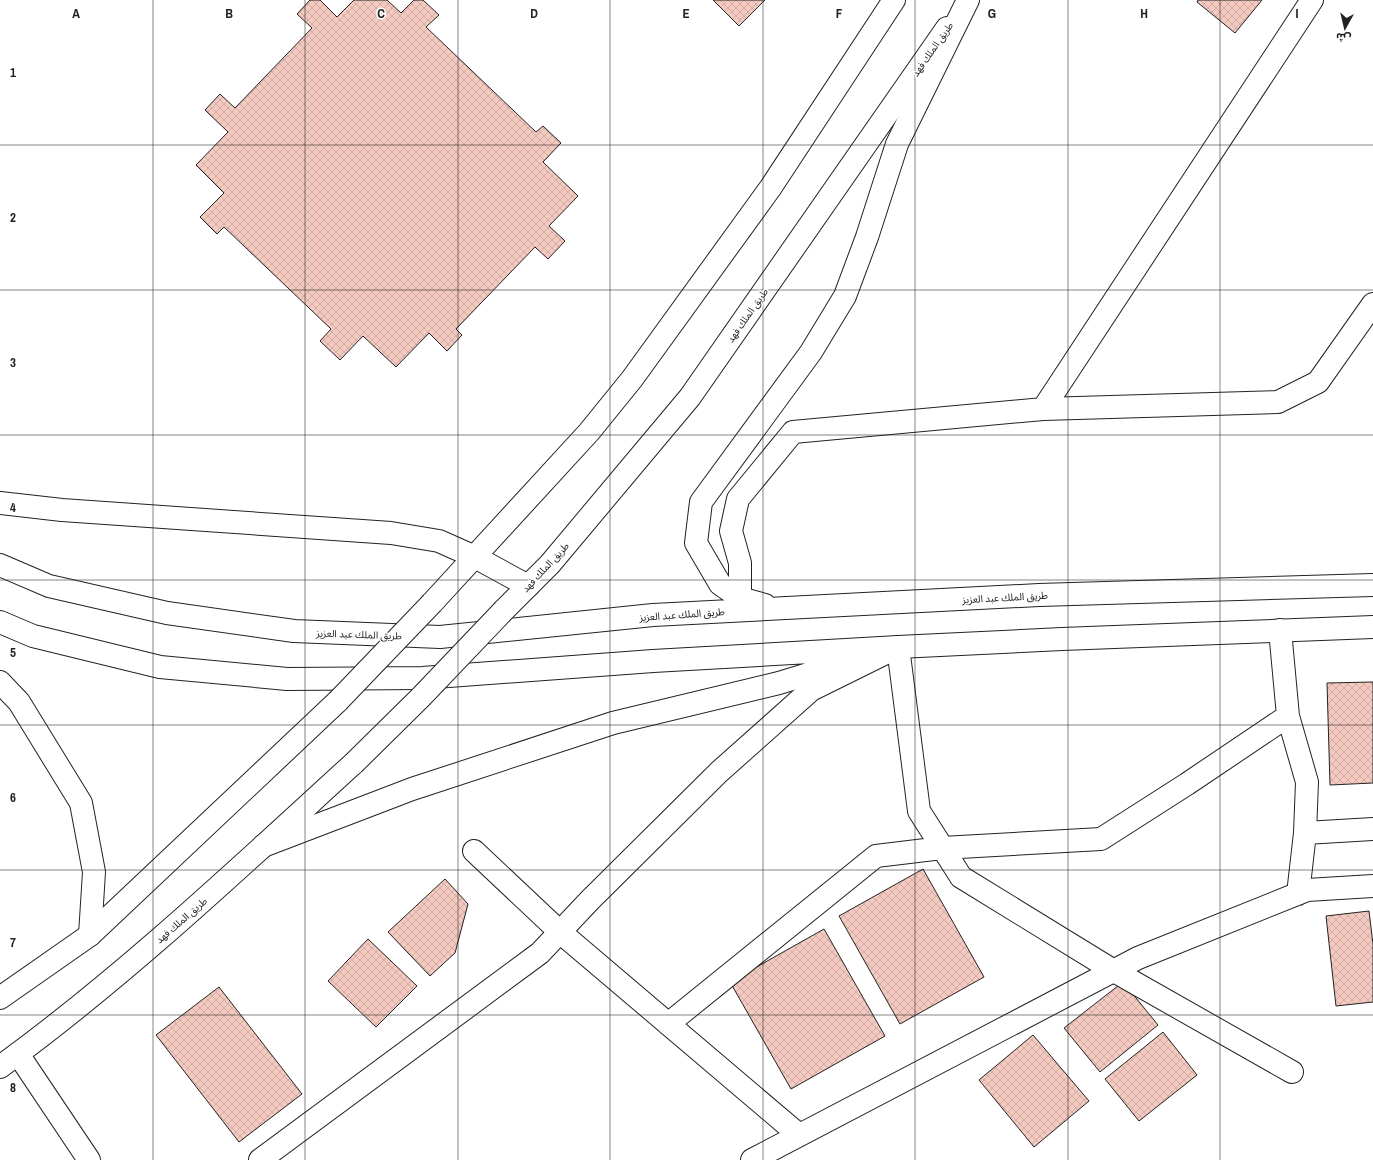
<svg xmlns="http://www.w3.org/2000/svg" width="1373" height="1160" font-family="'Archivo Narrow','Noto Sans Arabic',sans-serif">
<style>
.building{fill:url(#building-cross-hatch);stroke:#222}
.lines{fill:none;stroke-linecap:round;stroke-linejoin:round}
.minor-casing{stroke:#222;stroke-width:24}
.major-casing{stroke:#222;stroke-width:24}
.highway-casing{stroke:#222;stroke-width:24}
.minor{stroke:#fff;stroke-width:22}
.major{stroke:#fff;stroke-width:22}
.highway{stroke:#fff;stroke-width:22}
.major-bridge-casing{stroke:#222;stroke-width:24;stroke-linecap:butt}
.major-bridge{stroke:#fff;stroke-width:22}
.grid{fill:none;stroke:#222;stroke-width:1;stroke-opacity:0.55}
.labels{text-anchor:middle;stroke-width:3;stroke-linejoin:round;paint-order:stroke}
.street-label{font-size:10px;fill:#222;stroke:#fff}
.grid-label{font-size:13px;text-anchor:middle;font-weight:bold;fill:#222;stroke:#fff;stroke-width:3;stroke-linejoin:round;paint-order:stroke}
</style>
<defs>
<pattern id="building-cross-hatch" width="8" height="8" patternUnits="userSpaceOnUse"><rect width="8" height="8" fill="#f3c9c0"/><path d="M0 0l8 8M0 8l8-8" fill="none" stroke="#d0aca5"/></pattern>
</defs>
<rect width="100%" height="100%" fill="#fff"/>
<path class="building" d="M310,0H320L337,17L354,0H387L401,13L414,0H423L439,15L426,27L536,132L543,126L561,143L543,162L578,196L549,226L565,241L548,259L535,247L456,329L462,335L447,351L429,333L396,367L363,336L340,360L320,341L331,329L224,227L217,234L200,217L224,193L196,165L228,132L205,110L220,94L235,108L312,28L297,14Z
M713,0H765L739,26Z
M1198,0H1262L1235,33L1197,2Z
M1373,682V783L1330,785L1327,683Z
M923,869L984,977L900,1024L839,916Z
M445,879L468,904L455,953L430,976L388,932Z
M1369,911L1373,944V1002L1336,1006L1326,916Z
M824,929L885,1036L791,1089L730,982Z
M368,939L417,986L376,1027L328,981Z
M1123,982L1158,1025L1100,1072L1064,1028Z
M219,987L302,1094L239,1142L156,1035Z
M1163,1032L1197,1075L1139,1121L1105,1079Z
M1033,1035L1089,1101L1034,1147L979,1080Z"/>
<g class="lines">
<defs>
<path id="minor" d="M1043,409L1312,0
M740,598V563L731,531L738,499L793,432L1043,409L1278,402L1318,382L1373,304
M1288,716L1307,782L1305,833L1298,894
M1305,833L1373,829
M474,851L560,932L799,1135
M668,1024L876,856L942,848L1101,839L1187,784L1288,716L1280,630
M18,1054L89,1160
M260,1160L540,953L590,900L719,772L811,690L898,647L919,811L961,877L1114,971L1292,1072
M752,1160L1138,958L1307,890L1373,886"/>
<path id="major" d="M432,603L589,432L632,379L771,187L894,0
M504,610L550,564L690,397L947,28
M0,998L90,935L338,701
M0,1067C126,975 239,868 354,763"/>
<path id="highway" d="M0,503L62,510L391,533L439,541L475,557L528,586
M0,565L49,586L167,613L294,631L440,637L653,615L1039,595L1373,585
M765,605L740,598L720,584L696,543L701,502L811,352L845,296L867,237L897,144L968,0
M0,622L33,636L160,667L287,679L422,678L653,661L898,647L1062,639L1373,627
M0,682L19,702L81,803L94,872L90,935
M263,846L412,789L613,723L779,683L864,657"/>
</defs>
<use href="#minor" class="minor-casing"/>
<use href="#major" class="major-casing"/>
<use href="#highway" class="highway-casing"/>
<use href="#minor" class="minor"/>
<use href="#major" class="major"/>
<use href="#highway" class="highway"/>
<defs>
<path id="major-bridge" d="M338,701L432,603
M354,763L421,697L504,610"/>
</defs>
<use href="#major-bridge" class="major-bridge-casing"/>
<use href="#major-bridge" class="major-bridge"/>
</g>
<path class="grid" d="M153,0V1160M305,0V1160M458,0V1160M610,0V1160M763,0V1160M915,0V1160M1068,0V1160M1220,0V1160M0,145H1373M0,290H1373M0,435H1373M0,580H1373M0,725H1373M0,870H1373M0,1015H1373"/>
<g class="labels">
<g class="street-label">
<text transform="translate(932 49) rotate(-55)" y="4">طريق الملك فهد</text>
<text transform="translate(747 315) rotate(-55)" y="4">طريق الملك فهد</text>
<text transform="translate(545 567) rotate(-47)" y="4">طريق الملك فهد</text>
<text transform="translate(1005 597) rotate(-3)" y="4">طريق الملك عبد العزيز</text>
<text transform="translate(682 614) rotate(-4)" y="4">طريق الملك عبد العزيز</text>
<text transform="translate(359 634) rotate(2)" y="4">طريق الملك عبد العزيز</text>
<text transform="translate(181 920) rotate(-41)" y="4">طريق الملك فهد</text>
</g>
</g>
<g class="grid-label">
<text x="76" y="18">A</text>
<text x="229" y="18">B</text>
<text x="381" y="18">C</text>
<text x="534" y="18">D</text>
<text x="686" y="18">E</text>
<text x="839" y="18">F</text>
<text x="992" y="18">G</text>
<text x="1144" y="18">H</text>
<text x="1297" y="18">I</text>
<text x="13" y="77">1</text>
<text x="13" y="222">2</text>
<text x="13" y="367">3</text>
<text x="13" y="512">4</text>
<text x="13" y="657">5</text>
<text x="13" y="802">6</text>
<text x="13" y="947">7</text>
<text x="13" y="1092">8</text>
</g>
<g transform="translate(1345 28) rotate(188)" stroke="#ffffff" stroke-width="3" paint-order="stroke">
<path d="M0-3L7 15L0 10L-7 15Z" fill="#222222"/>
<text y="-6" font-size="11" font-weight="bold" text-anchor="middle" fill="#222222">ش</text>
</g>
</svg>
